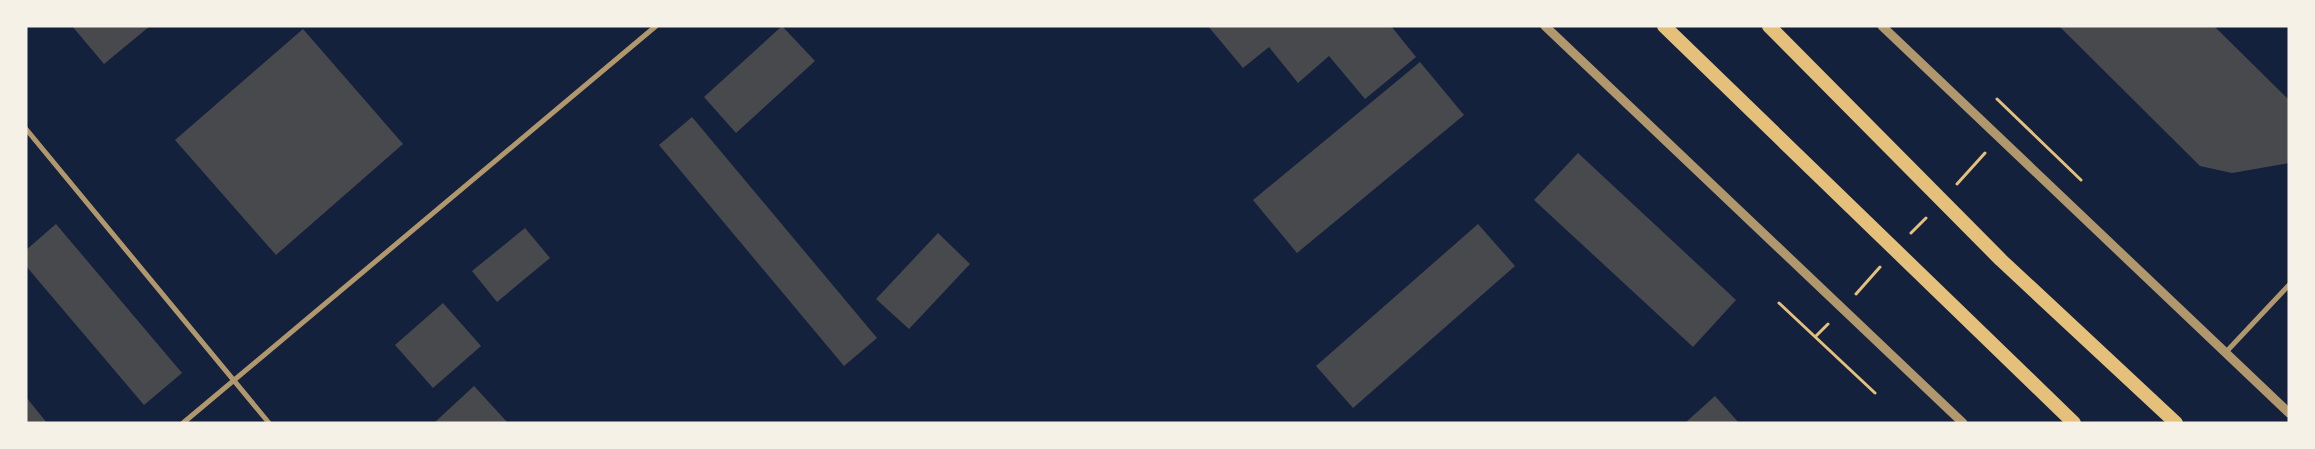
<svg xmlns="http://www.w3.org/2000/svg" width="2315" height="449" font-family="'Noto Sans',sans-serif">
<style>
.building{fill:#48494c}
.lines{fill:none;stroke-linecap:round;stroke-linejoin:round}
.path{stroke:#e5c07b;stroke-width:3}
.minor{stroke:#b1986c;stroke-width:5}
.tertiary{stroke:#b1986c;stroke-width:9}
.trunk{stroke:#e5c07b;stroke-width:14}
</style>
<rect width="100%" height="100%" fill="#14213d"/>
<path class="building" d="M72,26H150L104,64Z
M782,26L815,61L736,133L704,97Z
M1208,26H1391L1416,57L1365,99L1329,56L1298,83L1269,47L1243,68Z
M2059,26H2214L2289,100V163L2232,173L2200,166Z
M303,29L403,144L276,255L175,140Z
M1420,62L1464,115L1297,253L1253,200Z
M692,117L877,338L844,366L659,145Z
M1578,153L1736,300L1693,347L1534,200Z
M56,224L182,373L144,405L26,266V250Z
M1478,224L1515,266L1353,408L1316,366Z
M525,228L550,258L497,302L472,271Z
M938,233L970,264L909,329L876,299Z
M443,303L481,346L433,388L395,345Z
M474,386L508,423H434Z
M1715,396L1739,423H1685Z
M26,397L47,423H26Z"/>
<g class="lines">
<path class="path" d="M1997,99L2081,180
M1957,184L1985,153
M1911,233L1926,218
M1856,294L1880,267
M1779,303L1875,393
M1816,336L1828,324"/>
<path class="minor" d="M26,129L269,423
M2227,351L2289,285
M183,423L656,26"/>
<path class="tertiary" d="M1545,26L1963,423
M1882,26L2289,413"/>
<path class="trunk" d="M1664,26L2074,423
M1769,26L2001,260L2176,423"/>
</g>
<rect width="2315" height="449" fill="none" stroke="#f6f1e7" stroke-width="55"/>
</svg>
